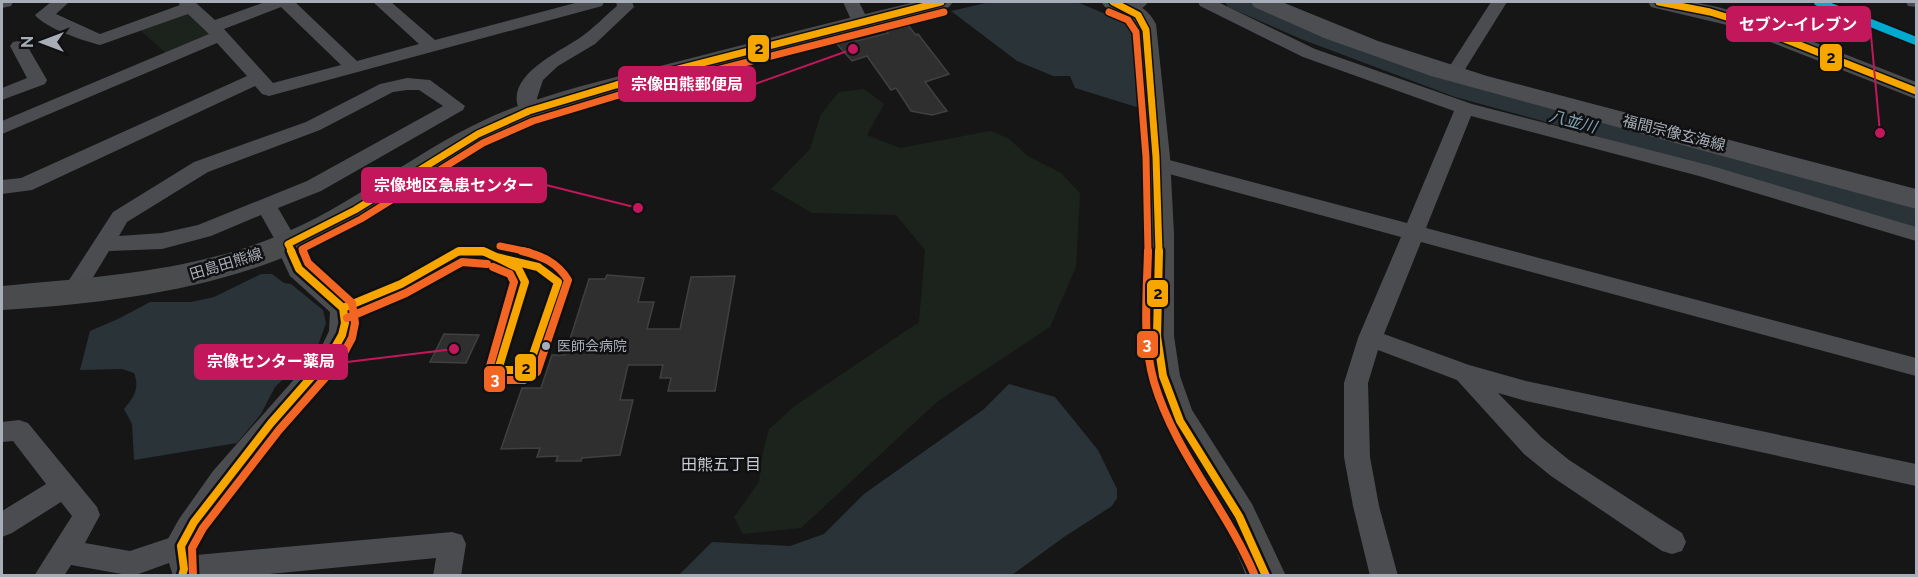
<svg xmlns="http://www.w3.org/2000/svg" width="1918" height="577" font-family="Raleway,'Noto Sans JP',sans-serif">
<style>
.green{fill:#1c231c}
.water{fill:#293338}
.lines{fill:none;stroke-linecap:round;stroke-linejoin:round}
.river{fill:#293338;fill-rule:evenodd}
.building{fill:#2f2f30;stroke:#3e4042;stroke-width:1.5}
.minor{fill:#4a4c4f;fill-rule:evenodd}
.tertiary{fill:#4a4c4f;fill-rule:evenodd}
.secondary{fill:#494b4d;fill-rule:evenodd}
.primary{fill:#4c4e51;fill-rule:evenodd}
.bus-1-far1-casing{stroke:#101012;stroke-width:10}
.bus-1-casing{stroke:#101012;stroke-width:13}
.bus-2-far1-casing{stroke:#101012;stroke-width:10}
.bus-2-casing{stroke:#101012;stroke-width:13}
.bus-1-far1{stroke:#f7a600;stroke-width:7}
.bus-1{stroke:#f7a600;stroke-width:8}
.bus-2-far1{stroke:#f26522;stroke-width:7}
.bus-2{stroke:#f26522;stroke-width:8}
.rail-1-casing{stroke:#101012;stroke-width:11}
.rail-1{stroke:#00a9ce;stroke-width:8}
.bus-dot{fill:#a7aeb7;stroke:#101012;stroke-width:2}
.labels{text-anchor:middle;stroke-width:5;stroke-linejoin:round;paint-order:stroke}
.bus-label{font-size:14px;fill:#a7aeb7;stroke:#101012;text-anchor:start}
.street-label{font-size:15px;fill:#a7aeb7;stroke:#101012}
.water-label{font-size:16px;font-style:italic;fill:#7ea1b2;stroke:#101012}
.neighbourhood-label{font-size:16px;fill:#c8ccd3;stroke:#101012}
.leader{fill:none;stroke:#c2185b;stroke-width:2}
.callout-dot{fill:#c2185b;stroke:#101012;stroke-width:2}
.callout{fill:#c2185b;stroke:#c2185b;stroke-width:2}
.callout-label{font-size:16px;text-anchor:middle;font-weight:bold;fill:#fff}
.line-badge{stroke:#101012;stroke-width:2}
.badge-label{font-size:16px;text-anchor:middle;font-weight:bold;fill:#fff}
.pale-badge-label{font-size:16px;text-anchor:middle;font-weight:bold;fill:#111}
</style>
<rect width="100%" height="100%" fill="#161616"/>
<path class="green" d="M190,11L210,35L167,54L139,29Z
M864,89L884,104L867,135L900,148L990,131L1008,138L1029,157L1061,173L1080,193L1076,267L1050,327L938,401L801,528L743,534L734,517L759,482L762,456L769,429L796,405L919,322L925,250L896,215L812,213L771,189L810,149L821,114L839,92Z"/>
<path class="water" d="M990,2H1077L1134,26L1143,109L1075,88L1070,76H1053L1017,61L951,11Z
M261,274H272L284,283L291,284L323,310L326,323L316,351L298,370L284,378L275,387L261,414L237,443L134,460L132,424L124,409C134,397 140,388 134,373L122,369L80,370L90,331L118,319L150,302H191L214,297Z
M1009,384L1055,397L1098,450L1117,489V498L1112,506L1064,537L1012,575H679L712,542L790,546L824,534L864,494L984,409Z"/>
<g class="lines">
<path class="river" d="M1225,2H1257L1319,29L1475,85L1769,164L1916,209V231L1749,178L1455,97L1301,39L1228,7Z"/>
</g>
<path class="building" d="M906,23L916,35L918,34L949,74L925,82L947,111L932,115L911,111L896,88L891,90L867,56L852,61L836,43L853,37L857,41L888,33L885,29Z
M607,275L644,278L638,302H654L647,329H680L691,277L735,276L715,391H668L671,378H660L663,365H628L620,400H633L620,455L582,458L581,461H556L558,456L537,457L540,448L501,449L522,388H541L552,355H565L589,279H605Z
M444,334L479,335L466,363L430,362Z"/>
<g class="lines">
<path class="minor" d="M2,2H13L11,6L2,8Z
M51,2H69L56,14L100,34L180,5L178,2H195L215,20L265,2H295L357,61L419,44L373,2H391L435,40L579,2H604L602,6L269,96L262,94L255,86L32,190L2,194V180L21,178L247,76L217,43L2,134V121L209,34L188,14L100,45C84,41 45,28 35,15ZM281,7L341,65L273,83L224,29Z
M616,2H632L634,7L595,44L558,66L543,80L537,98L539,111L536,115H522C498,78 560,52 581,37C594,28 605,16 617,6Z
M843,2H859L869,22L866,26H854Z
M1128,2H1148C1143,10 1132,14 1123,12L1120,8Z
M1198,2H1218L1315,49L1472,104L1712,166L1916,227V241L1699,176L1471,116L1426,228L1916,358V376L1421,242L1384,334L1469,365L1526,381L1916,464V486L1526,401L1498,393L1542,438L1569,460L1682,533L1686,542L1682,551L1672,554L1662,551L1551,476L1524,454L1457,380L1378,350L1368,383L1370,457L1379,506L1398,576H1370L1353,506L1344,457V383L1358,338L1401,237L1151,169L1148,164L1151,159L1158,157L1407,223L1454,111L1303,57L1200,6Z
M1491,2H1507L1459,79H1447L1444,75Z
M1906,2H1916V7L1908,6Z
M19,41L25,42L47,80L45,84L2,100V88L27,78L10,46L13,42Z
M407,78L430,80L465,106L463,110L321,191L278,208L299,244L296,249L288,252L280,249L261,215L211,236L162,249L109,251L81,297L73,299L65,297L62,291L113,212L194,162L306,122L380,84ZM407,90H419L443,106L307,181L198,225L162,233L119,236L127,222L208,172L320,130L393,92Z
M19,420L28,423L97,507L100,515L85,543L130,551L181,534L191,537L196,555L452,532L462,535L466,544L461,576H433L436,558L250,576H173L169,563L133,576L71,565L64,576H34L72,516L61,502L12,533L2,537V511L46,484L13,441L2,442V422Z"/>
<path class="tertiary" d="M288,235L297,238L310,263L353,301L358,318L356,335L340,365L247,475L213,523L193,556L181,561L169,556L164,546L179,519L213,471L320,350L329,331L330,312L290,276L275,244L279,238Z"/>
<path class="secondary" d="M915,2H953L949,7C868,28 786,49 705,70C650,84 593,97 540,116C462,145 398,202 325,239C225,289 112,303 2,310V286C106,276 209,271 304,224C378,188 442,132 521,105C572,87 627,74 680,61C758,41 836,21 915,2Z
M1101,2C1125,0 1144,1 1156,24L1170,157L1174,234V336L1180,376L1192,410L1252,504L1286,576H1246C1222,505 1163,449 1146,376C1136,330 1143,282 1144,235C1145,167 1140,98 1134,30L1130,20L1105,7Z
M1648,2H1693L1718,7L1745,15L1916,82V99L1727,25L1651,7Z"/>
<path class="primary" d="M1251,2H1282L1378,41L1487,76L1916,189V209L1431,76L1324,38L1254,7Z"/>
<defs>
<path id="bus-1-far1" d="M1113,2L1138,15L1146,30L1156,157L1159,252
M1659,2L1710,12L1736,20L1916,91
M292,252L288,244L355,210L478,134L529,111L616,85L941,2
M457,252H486"/>
<path id="bus-1" d="M1159,251L1157,336L1163,376L1180,421L1239,516L1266,576
M496,257L538,267L558,282L529,366L522,370H498L525,282L518,268Z
M343,308L401,284L459,251H483L496,257
M182,576L184,569L181,546L194,522L271,423L330,356L342,335L345,323L343,308L299,269L291,251"/>
<path id="bus-2-far1" d="M1109,12L1128,20L1136,32L1146,157L1148,252
M500,246L529,252
M303,252L302,249L361,219L483,143L533,121L619,95L944,12"/>
<path id="bus-2" d="M1148,251C1147,294 1142,340 1154,382C1175,453 1227,509 1255,576
M493,267L510,274L514,282L488,373L496,380H524L537,372L568,280C557,262 542,256 522,251
M347,318L406,293L462,262L487,264
M193,576L192,548L203,528L279,430L339,362L352,338L355,323L352,303L308,263L303,251"/>
</defs>
<use href="#bus-1-far1" class="bus-1-far1-casing"/>
<use href="#bus-1" class="bus-1-casing"/>
<use href="#bus-2-far1" class="bus-2-far1-casing"/>
<use href="#bus-2" class="bus-2-casing"/>
<use href="#bus-1-far1" class="bus-1-far1"/>
<use href="#bus-1" class="bus-1"/>
<use href="#bus-2-far1" class="bus-2-far1"/>
<use href="#bus-2" class="bus-2"/>
<defs>
<path id="rail-1" d="M1818,2L1916,41"/>
</defs>
<use href="#rail-1" class="rail-1-casing"/>
<use href="#rail-1" class="rail-1"/>
</g>
<circle class="bus-dot" cx="546" cy="346" r="5"/>
<g class="labels">
<g class="bus-label">
<text x="557" y="351">医師会病院</text>
</g>
<g class="street-label">
<text transform="translate(1674 133) rotate(14)" y="5">福間宗像玄海線</text>
<text transform="translate(226 264) rotate(-17)" y="5">田島田熊線</text>
</g>
<g class="water-label">
<text transform="translate(1573 121) rotate(15)" y="6">八並川</text>
</g>
<g class="neighbourhood-label">
<text x="721" y="470">田熊五丁目</text>
</g>
</g>
<path class="leader" d="M1880 133L1870 24M853 49L755 84M638 208L546 185M454 349L347 362"/>
<g class="callout-dot">
<circle cx="1880" cy="133" r="6"/>
<circle cx="853" cy="49" r="6"/>
<circle cx="638" cy="208" r="6"/>
<circle cx="454" cy="349" r="6"/>
</g>
<g class="callout">
<rect x="1727" y="7" width="143" height="34" rx="6"/>
<rect x="619" y="67" width="136" height="34" rx="6"/>
<rect x="362" y="168" width="184" height="34" rx="6"/>
<rect x="195" y="345" width="152" height="34" rx="6"/>
</g>
<g class="callout-label">
<text x="1798" y="30">セブン-イレブン</text>
<text x="687" y="90">宗像田熊郵便局</text>
<text x="454" y="191">宗像地区急患センター</text>
<text x="271" y="367">宗像センター薬局</text>
</g>
<g class="line-badge">
<rect x="747" y="34" width="23" height="29" rx="6" fill="#f7a600"/>
<rect x="1819" y="43" width="24" height="29" rx="6" fill="#f7a600"/>
<rect x="1146" y="279" width="23" height="29" rx="6" fill="#f7a600"/>
<rect x="1136" y="330" width="23" height="29" rx="6" fill="#f26522"/>
<rect x="514" y="353" width="23" height="29" rx="6" fill="#f7a600"/>
<rect x="483" y="365" width="23" height="28" rx="6" fill="#f26522"/>
</g>
<g class="badge-label">
<text x="1147" y="350">3</text>
<text x="495" y="385">3</text>
</g>
<g class="pale-badge-label">
<text x="759" y="54">2</text>
<text x="1831" y="63">2</text>
<text x="1158" y="299">2</text>
<text x="526" y="374">2</text>
</g>
<rect width="1918" height="577" fill="none" stroke="#a7aeb7" stroke-width="6"/>
<g transform="translate(42 42) rotate(270)" stroke="#101012" stroke-width="4.5" paint-order="stroke">
<path d="M0-4.5L10 22L0 15L-10 22Z" fill="#a7aeb7"/>
<text y="-9" font-size="16" font-weight="bold" text-anchor="middle" fill="#a7aeb7">N</text>
</g>
</svg>
